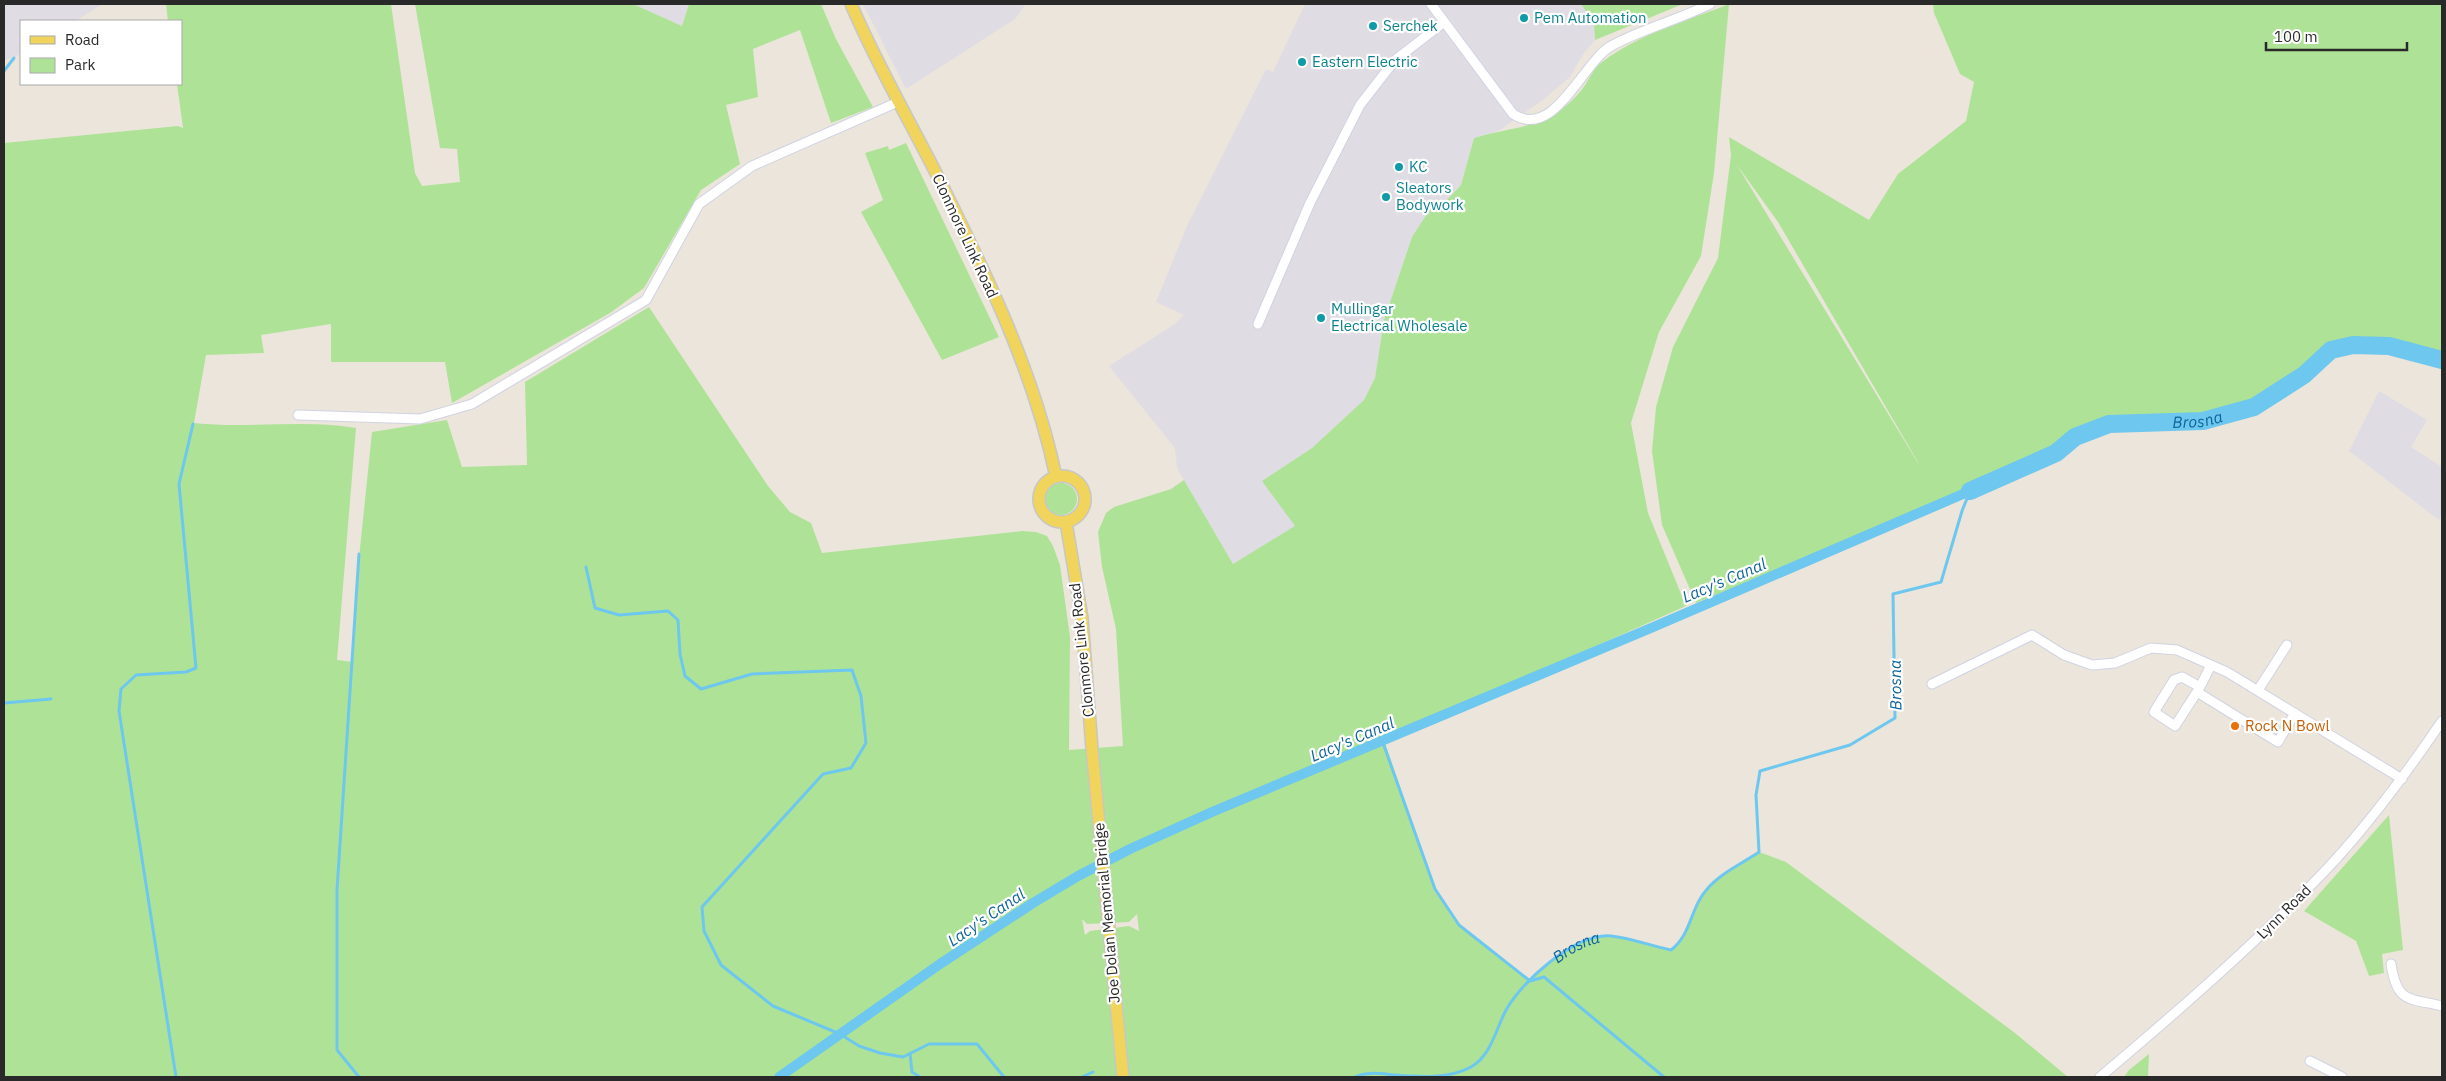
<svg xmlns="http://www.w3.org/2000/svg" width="2446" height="1081" font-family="'IBM Plex Sans',sans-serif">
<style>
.industrial{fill:#dfdce4}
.green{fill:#aee397;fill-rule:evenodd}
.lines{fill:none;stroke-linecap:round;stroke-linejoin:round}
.stream{stroke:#6ec7ee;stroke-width:3}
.canal{stroke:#6ec7ee;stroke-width:10}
.river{stroke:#6ec7ee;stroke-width:18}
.minor-casing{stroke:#d0d3e2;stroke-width:11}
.major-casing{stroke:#c7c7c7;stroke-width:14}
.minor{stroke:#fff;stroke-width:9}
.major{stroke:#f0d45c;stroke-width:11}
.culture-dot{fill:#0f9aa8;stroke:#fff;stroke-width:2}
.food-dot{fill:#e8710a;stroke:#fff;stroke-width:2}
.labels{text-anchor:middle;stroke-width:4.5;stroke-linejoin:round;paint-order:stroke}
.culture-label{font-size:15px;fill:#0d838f;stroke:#fff;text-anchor:start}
.street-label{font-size:15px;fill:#292929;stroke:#fff}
.food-label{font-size:15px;fill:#c56008;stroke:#fff;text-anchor:start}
.water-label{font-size:16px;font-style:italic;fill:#0d649a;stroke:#fff}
</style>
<rect width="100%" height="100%" fill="#ece5db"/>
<path class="industrial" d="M4,4H103L75,21H21V54L4,61Z
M633,4H689L682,26Z
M863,4H1026L1015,19L906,89Z
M1305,4H1581L1594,24L1595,40L1583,54L1570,77L1544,99L1500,130L1474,138L1461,185L1412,237L1384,320L1375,378L1367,398L1312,448L1263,481L1296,526L1233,564L1177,468L1175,448L1109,366L1175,324L1184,315L1156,302L1187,226L1266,69L1273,72Z
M2379,391L2427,420L2411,447L2442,467V514L2439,520L2349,451Z"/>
<path class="green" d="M166,4H391L415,173L422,186L460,182L457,149L440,148L415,4H633L682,26L689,4H821L836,39L873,107L831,123L800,30L753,49L758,97L726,105L740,164L701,190L644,288L610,313L452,403L445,362H331V324L261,335L264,353L206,355L194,423C248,429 303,419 356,428L337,660L353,662L358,568L372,432L447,420L462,467L527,465L525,382L649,307L768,486L790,512L811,523L822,553L1022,531L1036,532L1047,536L1053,546L1060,565L1070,637L1069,750L1123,746L1116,629L1102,567L1098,532L1106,513L1114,507L1171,489L1184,480L1233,564L1295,526L1262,481L1312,448L1364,400L1375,378L1384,320L1412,237L1436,200L1446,201L1461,185L1474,138C1518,125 1546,130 1579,93C1588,84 1592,69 1602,62C1639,34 1687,21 1729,4L1714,173L1701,256L1659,332L1631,423L1648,513L1686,606L1384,740L1435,889L1459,925L1530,981C1551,961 1578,936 1610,936C1627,936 1653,946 1671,950C1692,934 1690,907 1708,888C1721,873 1743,863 1759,852L1786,862L2015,1033L2068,1077H4V143L178,126L183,128L177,84H181V21H168ZM1137,914L1139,931L1129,926L1090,931L1085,935L1082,919L1087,924L1129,922Z
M1581,4H1683L1595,40L1594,24Z
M1933,4H2442V360L2389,346L2353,345L2331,350L2304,375L2254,407L2203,421L2109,424L2075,437L2056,453L1970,491L1696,603L1662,525L1652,451L1656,407L1673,347L1718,258L1731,155L1729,137L1869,220L1898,174L1966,121L1974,82L1960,74L1934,13ZM1737,165L1778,222L1919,464L1918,463Z
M906,143L999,337L942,360L861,212L883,200L865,153L888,146L889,150Z
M1045 499a16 16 0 1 1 32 0a16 16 0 1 1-32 0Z
M2389,815L2403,950L2382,954L2384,973L2369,976L2356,941L2304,911Z
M2149,1054L2148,1077H2124L2129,1070Z"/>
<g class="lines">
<g class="stream">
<path d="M4,71L14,58"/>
<path d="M359,554L337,890V1050L359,1077"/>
<path d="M586,567L595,608L619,615L668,611L678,620L680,654L685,676L701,689L752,674L852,670L861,696L866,743L851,768L823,774L702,907L704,931L721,965L773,1006L840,1034L859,1046L880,1053L903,1057L929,1044H977L1004,1077"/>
<path d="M4,703L51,699"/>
<path d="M1382,740L1435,889L1459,925L1530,981L1544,977L1664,1077"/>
<path d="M910,1054L912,1072L920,1077"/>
<path d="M176,1077L119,711L121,689L136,675L186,672L196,668L179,484L193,424"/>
<path d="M1082,1077L1093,1072"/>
<path id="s1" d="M1355,1077C1367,1071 1383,1074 1396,1075C1420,1077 1449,1079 1471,1067C1490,1056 1495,1033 1504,1014C1519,983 1575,933 1611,936C1631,938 1651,946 1671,950C1692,934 1690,907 1708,888C1721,873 1743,863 1759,852L1756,795L1760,771L1850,745L1895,718L1893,594L1941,582L1962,511L1970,491"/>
</g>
<path class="canal" d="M779,1077L940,964L1033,903L1078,876L1130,849L1212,812L1651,628L1970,491"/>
<path class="river" id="s2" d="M1970,491L2056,453L2075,437L2109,424L2203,421L2254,407L2304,375L2331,350L2353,345L2389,346L2442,360"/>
<defs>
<path id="minor" d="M1431,4L1513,114C1554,141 1583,62 1611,46C1642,29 1678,20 1710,4
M1258,324L1310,203L1360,105L1395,60L1443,23
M298,415L420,419L472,404L646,300L699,204L752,166L898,102
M2211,665L2200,687L2182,677L2174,680L2154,712L2175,726L2197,692L2278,742L2295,713
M1932,684L2032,635L2064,655L2092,665L2115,663L2151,648L2177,650L2227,672L2402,779
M2258,690L2287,645
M2391,964C2397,1003 2408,998 2442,1006
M2310,1061L2342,1077
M2100,1077C2177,1012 2253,946 2323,873C2367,827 2406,774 2442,721"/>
<path id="major" d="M851,4C878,68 914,128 945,191C990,282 1035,376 1056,477
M1039 499a23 23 0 1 1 46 0a23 23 0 1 1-46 0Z
M1066,522L1082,618L1092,749L1123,1077"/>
</defs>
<use href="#minor" class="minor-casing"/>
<use href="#major" class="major-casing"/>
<use href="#minor" class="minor"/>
<use href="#major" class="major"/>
</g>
<g class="culture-dot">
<circle cx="1524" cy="18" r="5"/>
<circle cx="1373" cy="26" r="5"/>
<circle cx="1302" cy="62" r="5"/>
<circle cx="1399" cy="167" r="5"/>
<circle cx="1386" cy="197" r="5"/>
<circle cx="1321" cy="318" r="5"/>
</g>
<circle class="food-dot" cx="2235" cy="726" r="5"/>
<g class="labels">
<g class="culture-label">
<text x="1534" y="23">Pem Automation</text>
<text x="1383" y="31">Serchek</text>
<text x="1312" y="67">Eastern Electric</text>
<text x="1409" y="172">KC</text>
<text x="1396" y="193">Sleators<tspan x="1396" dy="17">Bodywork</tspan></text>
<text x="1331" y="314">Mullingar<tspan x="1331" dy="17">Electrical Wholesale</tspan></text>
</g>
<g class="street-label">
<text transform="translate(965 236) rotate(65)" y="5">Clonmore Link Road</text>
<text transform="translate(1082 650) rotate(-96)" y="5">Clonmore Link Road</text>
<text transform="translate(2284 912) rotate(-45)" y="5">Lynn Road</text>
<text transform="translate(1107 913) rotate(-95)" y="5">Joe Dolan Memorial Bridge</text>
</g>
<g class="food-label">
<text x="2245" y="731">Rock N Bowl</text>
</g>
<g class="water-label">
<text dy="6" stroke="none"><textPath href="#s2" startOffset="244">Brosna</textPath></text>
<text transform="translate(1724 580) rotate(-23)" y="6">Lacy's Canal</text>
<text transform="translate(1895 685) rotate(-91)" y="6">Brosna</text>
<text transform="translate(1352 739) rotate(-23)" y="6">Lacy's Canal</text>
<text transform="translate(986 917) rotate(-34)" y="6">Lacy's Canal</text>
<text dy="6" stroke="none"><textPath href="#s1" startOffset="282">Brosna</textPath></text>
</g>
</g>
<rect width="2446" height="1081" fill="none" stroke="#292929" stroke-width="10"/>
<rect x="20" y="20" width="162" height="65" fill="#ffffff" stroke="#a9a9a9"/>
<rect x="30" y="36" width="25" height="8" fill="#f0d45c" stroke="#a9a9a9"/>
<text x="65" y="45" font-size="15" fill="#292929">Road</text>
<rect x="30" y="58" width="25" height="15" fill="#aee397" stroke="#a9a9a9"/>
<text x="65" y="70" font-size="15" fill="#292929">Park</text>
<path d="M2266 42v8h141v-8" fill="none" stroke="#292929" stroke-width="2.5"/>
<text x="2274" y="42" font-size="15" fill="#292929" stroke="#ffffff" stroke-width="4" paint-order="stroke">100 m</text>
</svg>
